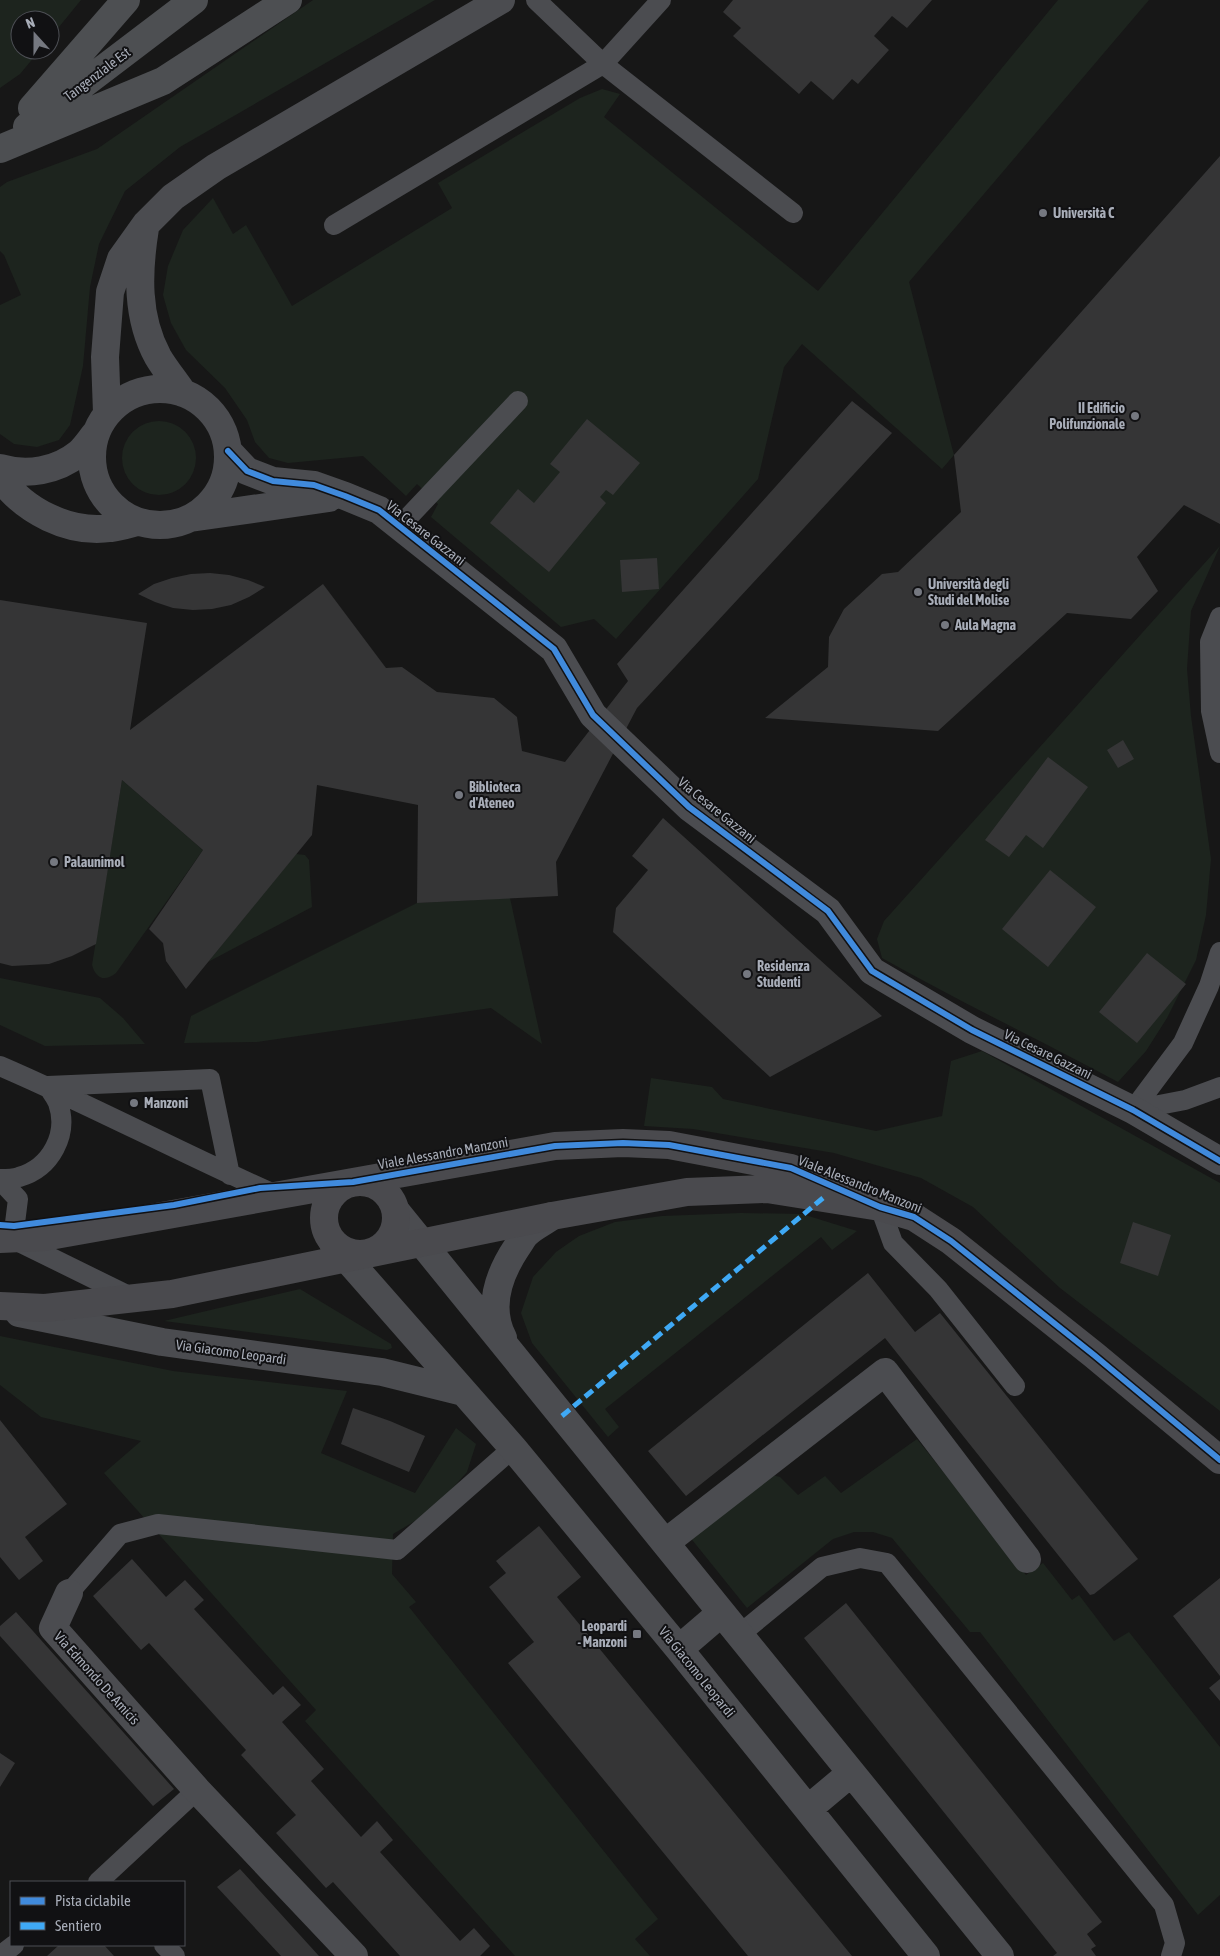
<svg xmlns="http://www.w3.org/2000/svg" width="1220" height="1956" font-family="'Asap Condensed',sans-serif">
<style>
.green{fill:#1d241e}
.building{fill:#353536}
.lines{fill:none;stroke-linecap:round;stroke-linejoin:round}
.lane{stroke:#4b4c50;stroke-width:20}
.street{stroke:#4b4c50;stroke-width:28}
.secondary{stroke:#4a4a4e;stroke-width:28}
.primary{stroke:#4d4f52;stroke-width:28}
.quiet{stroke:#3fa9f5;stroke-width:5;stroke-dasharray:10 5;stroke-linecap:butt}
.cycleway-casing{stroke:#111113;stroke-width:9}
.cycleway{stroke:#408adc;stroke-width:6}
.poi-dot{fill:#757880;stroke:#111113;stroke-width:2}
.labels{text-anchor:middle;stroke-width:4;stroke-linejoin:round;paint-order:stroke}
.street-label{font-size:14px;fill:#a8adb8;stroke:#111113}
.poi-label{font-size:14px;font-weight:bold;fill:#a8adb8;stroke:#111113;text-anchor:start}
</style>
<rect width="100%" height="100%" fill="#171717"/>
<path class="green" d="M0,0H81L50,38V20H20V50H40L20,74L0,88Z
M313,0H435L180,147L125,191L99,244L90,287L83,366L70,425L59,440L37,447L14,444L0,434V305L21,295L4,255L0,251V187L7,182L97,149Z
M1058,0H1149L909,282L954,455L942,469L802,344L784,367L758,479L616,639L594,619L561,627L431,517L438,504L417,484L406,496L363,456L288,463L269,458L255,442L247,420L225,388L186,350L171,323L163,295L168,266L183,230L213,198L233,234L246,225L292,306L452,208L438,183L580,98L602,89L620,94L604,117L818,291Z
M122 458a37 37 0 1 1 74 0a37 37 0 1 1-74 0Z
M1220,546L1191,611L1187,669L1191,716L1211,859L1206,915L1196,960L1167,1018L1146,1051L1118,1082C1040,1040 960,1002 882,958L877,939L884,921Z
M122,780L203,850L116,973C105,982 96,979 92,965Z
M296,854L305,855L309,860L312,907L208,962Z
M510,898L542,1044L491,1008L257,1042L184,1043L191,1016L417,903Z
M0,978L100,998L123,1018L145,1044L45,1046L0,1025Z
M982,1051L1220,1183V1411L1060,1288L973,1207L921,1178L834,1153L693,1129L644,1126L651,1078L712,1087L723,1099L876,1131L942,1116L951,1061Z
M741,1213L802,1214L857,1231L832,1250L821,1237L605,1409L619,1427L608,1437L532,1343L521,1313L533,1277L556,1252L579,1236L615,1222L662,1216Z
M300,1289L391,1344L392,1348L387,1350L164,1321Z
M0,1336L173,1371L347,1391L321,1453L415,1493L456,1428L476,1444L467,1472L432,1511L393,1534L392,1574L416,1602L409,1607L658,1919L635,1939L650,1956H515L305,1721L316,1710L104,1473L141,1441L41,1417L0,1385Z
M917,1439L1026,1575L1043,1563L1072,1600L1079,1595L1114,1641L1129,1632L1220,1747V1895L1198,1915L980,1632H970L892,1538L873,1532H854L833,1539L747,1608L689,1536L773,1475L780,1477L798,1495L825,1476L841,1493Z"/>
<path class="building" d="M733,0H932L907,28L892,16L874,36L889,50L858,84L852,79L833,100L811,81L799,94L733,36L741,28L723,12Z
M1220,156V524L1184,505L1137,557L1158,591L1131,619L1067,613L938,731L765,718L828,667L829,637L844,609L882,574L898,572L961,512L954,455Z
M852,401L892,433L637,708L556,862L558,896L417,903L418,805L317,785L312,835L186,989L166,961L163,943L149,929L203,850L122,780L96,944L72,956L49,964L12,966L0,963V600L147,623L130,730L323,584L386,668L402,667L437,692L494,698L517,717L522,751L565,762L628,681L617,664Z
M587,419L640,463L613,495L606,490L600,497L606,503L549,572L490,523L518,489L534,503L560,472L550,464Z
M657,558L659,589L622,592L620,560Z
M210,573L229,575L248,580L265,587L249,597L231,605L212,609L193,610L173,608L155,602L138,594L154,584L172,578L191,574Z
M1123,740L1134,759L1118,768L1107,750Z
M1048,757L1088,787L1043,848L1026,835L1009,857L985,840Z
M663,818L882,1016L770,1077L613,932L616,908L648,870L632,856Z
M1050,870L1096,907L1048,967L1002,929Z
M1147,953L1186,984L1137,1043L1099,1012Z
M1133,1222L1171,1235L1158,1276L1120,1263Z
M868,1273L915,1332L940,1313L1138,1559L1094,1594L1090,1595L885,1338L686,1496L648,1451Z
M353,1408L390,1421L425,1436L409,1472L341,1444Z
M0,1420L67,1504L25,1537L43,1561L19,1580L0,1557Z
M539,1526L581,1577L557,1597L852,1956H748L508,1663L534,1642L489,1587L506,1573L496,1561Z
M132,1559L166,1597L185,1580L204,1600L194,1609L273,1695L283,1686L301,1705L282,1722L324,1769L311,1781L361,1837L377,1821L393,1840L380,1852L460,1941L474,1928L490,1946L480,1956H400L333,1882L326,1888L276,1833L296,1815L241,1755L246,1750L149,1643L141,1650L93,1596Z
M1220,1578V1676L1173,1616Z
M846,1603L1102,1922L1087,1934L1096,1946L1091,1949L1096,1956H1053L1057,1953L804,1638Z
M16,1612L174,1789L153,1806L0,1636V1626Z
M1220,1679V1701L1209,1688Z
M0,1753L15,1763L0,1787Z
M240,1869L319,1956H281L217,1887Z
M59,1945H104L114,1956H47Z"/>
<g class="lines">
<path class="lane" d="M536,0L603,64L793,213
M334,225L603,64L661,0
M399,527L518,401
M1220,617L1210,642L1211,711L1220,753
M0,1066C93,1106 183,1154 276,1195
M1133,1110L1183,1043L1209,986L1220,952
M1133,1110L1185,1100L1220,1087
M0,1179C6,1179 14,1179 19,1177C51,1168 69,1134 58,1103C56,1097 51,1092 48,1086L210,1079L230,1175
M0,1180L18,1199L13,1239L133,1298
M880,1207L893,1243L938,1289L1015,1386
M69,1593L120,1534L158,1524L397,1550L513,1448
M739,1635L822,1567L860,1558L887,1563L1164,1905L1175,1943L1171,1956
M98,1882L197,1790
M164,1945L175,1956
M0,1956L14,1945"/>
<path class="street" d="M145,228C138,272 136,317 158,357C165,369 175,381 183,393
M92 457a68 68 0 1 1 136 0a68 68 0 1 1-136 0Z
M107,413L105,357L110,292L121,259L146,224L173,197L216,167L501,0
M228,451L247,471L273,481L314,485L345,496L379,510L554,649L593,715L689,807L828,911L872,971L972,1030L1133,1110L1220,1161
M0,468C27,476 57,471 79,453C85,448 90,440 95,434
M0,477C24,511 69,534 111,528C120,527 129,524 137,522
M190,518L329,498
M396,1211L1000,1956
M333,1243L513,1448L679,1649L926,1956
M19,1313L162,1342L382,1372L463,1392
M503,1338C487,1307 499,1274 517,1247C520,1243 523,1237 526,1234C533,1227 544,1222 552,1216
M665,1543L885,1372L1027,1559
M69,1593L53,1628L197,1790L354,1956
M679,1649L721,1613
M808,1809L851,1773"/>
<path class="secondary" d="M324 1218a36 36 0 1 1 72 0a36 36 0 1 1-72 0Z
M0,1239L44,1237L555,1146L623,1143L669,1145L791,1168L845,1192
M0,1306L45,1308L172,1294L552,1216L687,1192L767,1189L880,1207L914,1217L951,1241L1094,1355L1220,1460"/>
<path class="primary" d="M32,108L126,0
M27,127L194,0
M0,149L163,81L288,0"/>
<path class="quiet" d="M562,1416L823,1198"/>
<defs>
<path id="cycleway" d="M228,451L247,471L273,481L314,485L345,496L379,510L554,649L593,715L689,807L828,911L872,971L972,1030L1133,1110L1220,1161
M0,1225L14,1226L174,1205L260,1188L353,1182L555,1146L623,1143L669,1145L791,1168L880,1207L914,1217L951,1241L1094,1355L1220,1460"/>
</defs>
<use href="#cycleway" class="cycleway-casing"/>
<use href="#cycleway" class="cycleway"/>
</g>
<g class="poi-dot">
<circle cx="1043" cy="213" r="5"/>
<circle cx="1135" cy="416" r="5"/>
<circle cx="918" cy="592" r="5"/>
<circle cx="945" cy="625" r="5"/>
<circle cx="459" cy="795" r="5"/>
<circle cx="54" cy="862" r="5"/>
<circle cx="747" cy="974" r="5"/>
<circle cx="134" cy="1103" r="5"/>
<rect x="632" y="1629" width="10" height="10" rx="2.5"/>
</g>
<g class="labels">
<g class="street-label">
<text transform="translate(97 74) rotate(-37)" y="5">Tangenziale Est</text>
<text transform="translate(426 533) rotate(38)" y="5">Via Cesare Gazzani</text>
<text transform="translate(717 810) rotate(39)" y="5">Via Cesare Gazzani</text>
<text transform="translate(1048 1054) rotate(26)" y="5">Via Cesare Gazzani</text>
<text transform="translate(443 1153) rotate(-10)" y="5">Viale Alessandro Manzoni</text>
<text transform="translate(860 1184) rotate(22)" y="5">Viale Alessandro Manzoni</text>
<text transform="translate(231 1352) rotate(8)" y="5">Via Giacomo Leopardi</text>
<text transform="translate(697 1672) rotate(51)" y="5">Via Giacomo Leopardi</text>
<text transform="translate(97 1678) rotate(48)" y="5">Via Edmondo De Amicis</text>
</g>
<g class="poi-label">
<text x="1053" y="218">Università C</text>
<text x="1125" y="413" text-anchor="end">II Edificio<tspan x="1125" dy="16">Polifunzionale</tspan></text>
<text x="928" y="589">Università degli<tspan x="928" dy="16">Studi del Molise</tspan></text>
<text x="955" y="630">Aula Magna</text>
<text x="469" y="792">Biblioteca<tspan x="469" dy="16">d'Ateneo</tspan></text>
<text x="64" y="867">Palaunimol</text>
<text x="757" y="971">Residenza<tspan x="757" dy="16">Studenti</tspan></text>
<text x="144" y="1108">Manzoni</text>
<text x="627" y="1631" text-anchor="end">Leopardi<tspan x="627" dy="16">- Manzoni</tspan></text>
</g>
</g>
<rect x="10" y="1881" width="175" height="65" fill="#111113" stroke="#4d4f55"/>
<rect x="20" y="1897" width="25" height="8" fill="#408adc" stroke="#4d4f55"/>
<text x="55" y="1906" font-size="15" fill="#a8adb8">Pista ciclabile</text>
<rect x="20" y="1922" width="25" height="8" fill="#3fa9f5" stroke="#4d4f55"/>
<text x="55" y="1931" font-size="15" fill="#a8adb8">Sentiero</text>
<g transform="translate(35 35) rotate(339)"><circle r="24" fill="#111113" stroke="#4d4f55"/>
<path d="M0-4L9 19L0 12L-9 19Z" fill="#757880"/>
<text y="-8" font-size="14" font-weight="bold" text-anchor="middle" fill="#a8adb8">N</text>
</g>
</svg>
